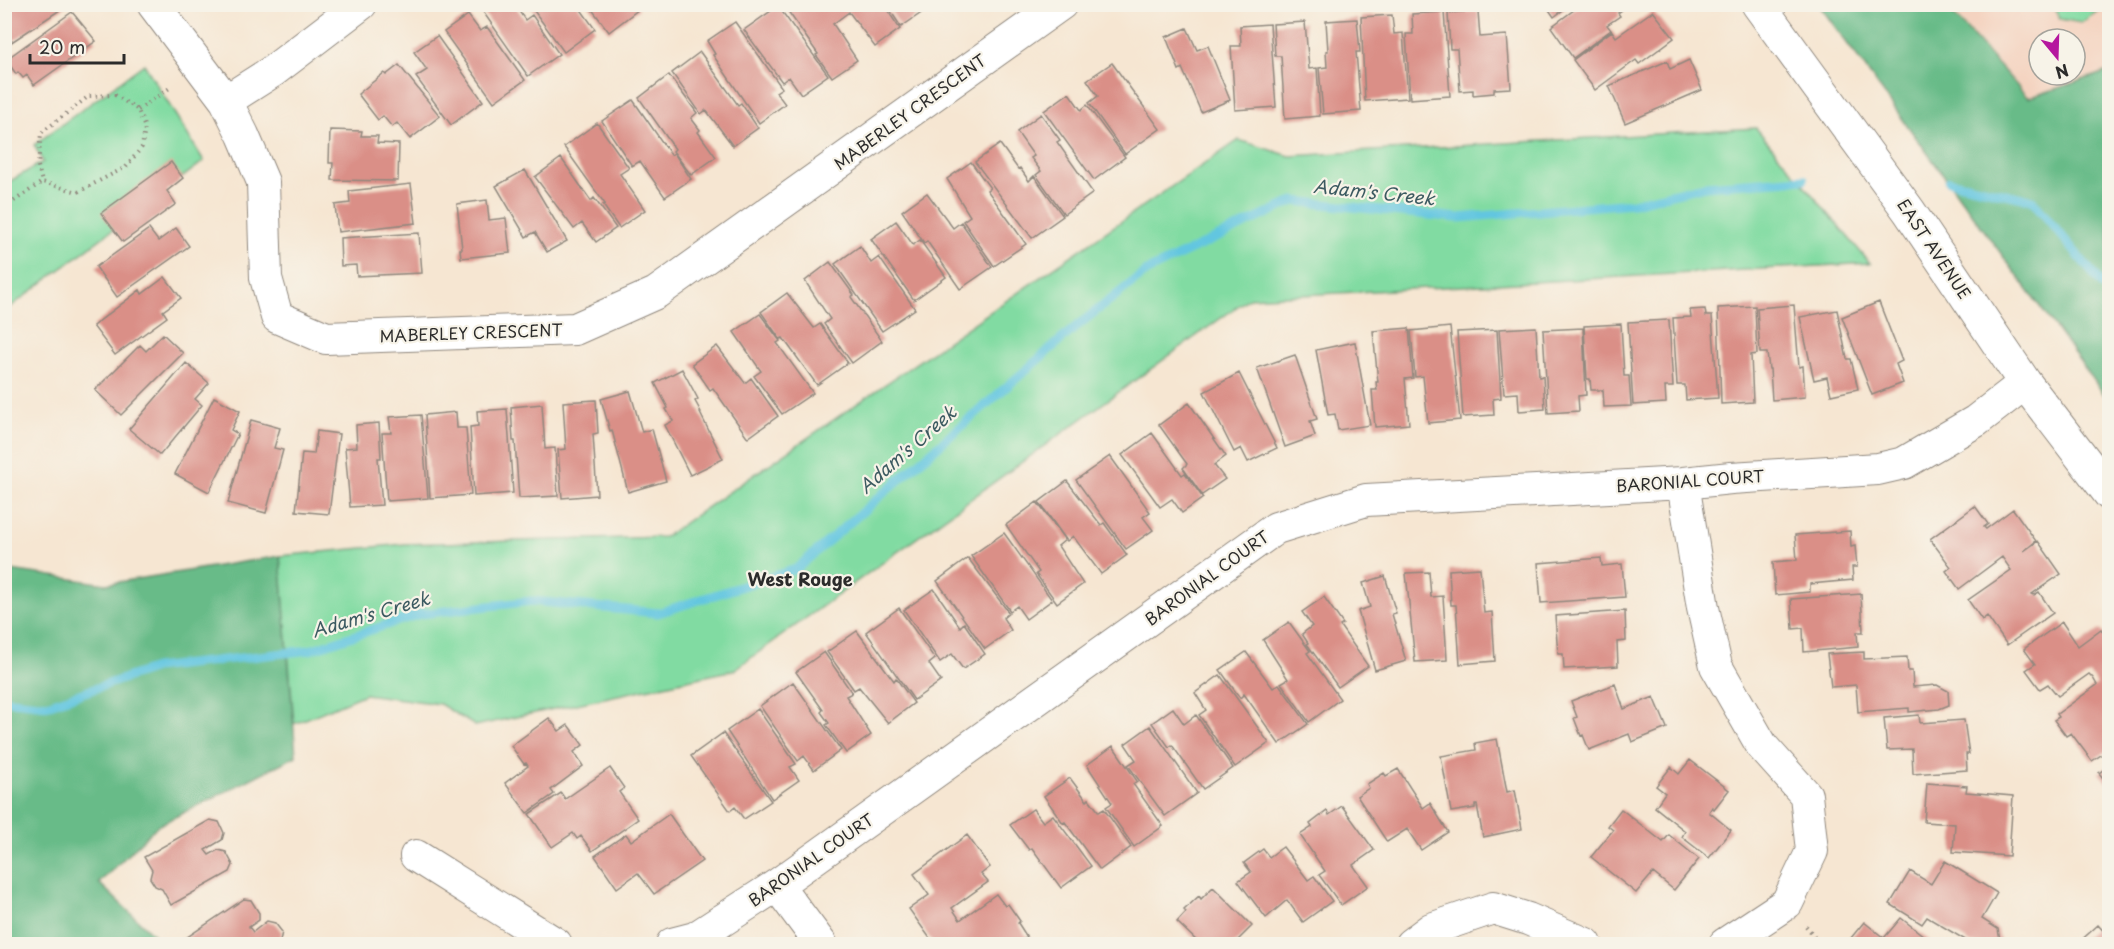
<svg xmlns="http://www.w3.org/2000/svg" width="2114" height="949" font-family="'Playpen Sans',sans-serif">
<style>
.built{fill:#f4d3c0;fill-rule:evenodd}
.green{fill:#81dba2;stroke:#568366;stroke-width:1.5}
.forest{fill:#68bb88;stroke:#4a735a;stroke-width:1.5}
.lines{fill:none;stroke-linecap:round;stroke-linejoin:round}
.stream{stroke:#62c6e0;stroke-width:9}
.building{fill:#da8f87}
.minor-casing{stroke:#90887e;stroke-width:34}
.tertiary-casing{stroke:#90887e;stroke-width:35}
.path{stroke:#90887e;stroke-width:4;stroke-dasharray:1.5 4.5;stroke-linecap:butt}
.minor{stroke:#fff;stroke-width:32}
.tertiary{stroke:#fff;stroke-width:33}
.labels{text-anchor:middle;stroke-width:4.5;stroke-linejoin:round;paint-order:stroke}
.street-label{font-size:16px;fill:#2b2b2b;stroke:#f7f3e8}
.water-label{font-size:18px;font-style:italic;fill:#3c5a61;stroke:#f7f3e8}
.neighbourhood-label{font-size:18px;font-weight:bold;fill:#2b2b2b;stroke:#f7f3e8}
</style>
<rect width="100%" height="100%" fill="#f7f3e8"/>
<filter id="ink" filterUnits="userSpaceOnUse"><feTurbulence type="fractalNoise" baseFrequency=".0167" numOctaves="2"/><feDisplacementMap in="SourceGraphic" scale="12" xChannelSelector="R" yChannelSelector="G"/><feConvolveMatrix kernelMatrix="1 2 1 2 8 2 1 2 1" color-interpolation-filters="sRGB"/></filter>
<filter id="wash" filterUnits="userSpaceOnUse"><feTurbulence type="fractalNoise" baseFrequency=".008" numOctaves="4" result="noise"/><feDisplacementMap in="SourceGraphic" scale="24" xChannelSelector="R" yChannelSelector="G"/><feGaussianBlur stdDeviation="1.35" result="paint"/><feColorMatrix in="noise" values="0 0 0 0 0 0 0 0 0 0 0 0 0 0 0 0 0 1.4 0 .05"/><feComposite in="paint" operator="in"/></filter>
<g filter="url(#wash)">
<rect width="100%" height="100%" fill="#f6e6d2"/>
<path class="built" d="M1945,5H2109V71L2028,98ZM2039,39H2075V75H2039Z"/>
<path class="green" d="M2052,5H2106L2081,23L2060,19Z
M144,64L204,161L5,311V184L43,162L34,145Z
M1756,128L1870,263L1249,298L734,670L475,726L440,704L365,694L294,724L280,556L405,544L664,537L1239,140L1290,156Z"/>
<path class="forest" d="M1819,5H1945L2028,98L2109,71V401Z
M280,556L296,756L157,826L99,883L163,944H5V569L106,584Z"/>
<g class="lines">
<path class="stream" d="M1949,181L2032,200L2110,294
M4,700L47,705L155,668L310,650L420,614L532,601L658,613L796,569L1077,326L1147,271L1294,201L1458,218L1633,203L1705,186L1804,179"/>
</g>
<g id="blocks">
<path class="building" d="M4,4H69L4,47Z
M481,4H514L525,20L532,15L559,54L528,76L479,6Z
M529,4H577L595,29L564,52Z
M588,4H636L639,9L609,32Z
M783,4H879L881,7L884,5L900,29L875,47L849,12L833,24L857,60L832,77L816,55L818,54Z
M886,4H929L930,7L901,27Z
M1545,4H1571L1554,17Z
M1582,4H1630L1618,13L1620,16L1607,25L1611,30L1573,58L1551,27Z
M778,6L828,75L801,94L789,77L782,82L744,30Z
M1478,11L1480,37L1507,35L1511,88L1494,89V93L1473,95V90L1460,91L1457,49H1450L1448,13Z
M1653,11L1674,38L1639,64L1636,60L1595,90L1573,60L1612,31L1616,37Z
M72,12L96,41L34,85L27,75L23,78L18,72L16,74L7,61L8,58Z
M1444,12L1450,96L1410,99L1406,34H1413L1412,14Z
M468,15L480,31L487,27L525,80L494,102L444,32Z
M1392,15L1394,34L1403,33L1408,98L1365,101L1361,17Z
M1357,19L1360,52H1356L1361,111L1323,114L1319,68L1327,67L1326,51H1328L1326,21Z
M735,22L782,88L776,92L785,104L759,123L713,55L715,54L707,41Z
M1305,22L1309,69L1317,68L1320,116L1285,119L1281,56H1275L1273,24Z
M1270,24L1276,107L1235,110L1231,46H1241L1240,26Z
M1187,28L1197,50L1208,46L1230,100L1201,112L1182,68L1179,70L1166,37Z
M437,36L483,101L451,125L416,77L427,70L414,52Z
M700,52L738,105L741,103L758,128L733,146L706,110L701,114L672,73Z
M1689,60L1702,90L1625,123L1609,86L1667,61L1670,69Z
M1112,63L1160,129L1125,154L1089,103L1098,96L1087,80Z
M399,65L440,116L410,139L397,123L392,127L383,116L378,120L358,94L384,73L386,75Z
M669,75L697,113L691,118L700,130L698,132L716,157L691,175L673,151L675,149L639,98Z
M1069,93L1081,110L1087,105L1125,157L1094,180L1044,111Z
M633,100L671,155L674,153L691,179L665,197L640,161L632,166L602,121Z
M1041,114L1060,140L1057,142L1093,193L1064,214L1036,175L1041,171L1031,158L1034,156L1017,132Z
M597,123L629,168L620,174L645,210L619,228L603,205L605,204L564,147Z
M330,130L362,131L361,136H378L377,143L399,144L398,181L332,180L333,163H329Z
M1000,144L1018,169L1020,168L1029,181L1034,176L1063,216L1032,238L975,162Z
M561,158L591,201L594,198L616,228L596,242L582,223L574,229L535,177Z
M171,162L183,178L167,191L176,204L123,242L101,213Z
M971,162L990,188L987,190L1026,244L994,266L963,221L970,216L947,179Z
M525,170L567,241L547,252L535,232L526,237L496,186Z
M411,184L416,223L338,232L335,205L350,203L349,191Z
M927,193L953,228L961,222L992,267L960,289L927,241L924,243L902,211Z
M487,200L489,220L506,218L510,253L461,258L460,249H462L457,204Z
M896,221L913,245L920,240L946,277L914,300L871,239Z
M176,228L189,246L117,297L96,267L149,229L158,241Z
M419,233L422,273L357,276L356,265L341,266L340,238Z
M860,246L871,263L879,257L915,309L882,331L835,264Z
M830,262L854,295L851,297L882,341L852,363L824,324L830,319L805,281Z
M165,277L181,298L163,311L167,317L115,355L93,326L140,290L142,294Z
M787,293L814,328L820,324L848,363L817,385L783,338L780,339L761,312Z
M1879,302L1902,361L1896,364L1903,383L1872,395L1842,317Z
M1794,305L1799,367L1803,366L1805,397L1772,400L1770,369H1769L1767,353H1760L1757,308Z
M1755,306L1757,354L1751,355L1753,402L1721,404L1718,308Z
M1705,309L1706,316H1712L1718,398L1686,400L1685,385H1677L1673,318L1691,317L1690,310Z
M1837,310L1847,359H1851L1858,389L1831,395L1827,377L1814,380L1800,317Z
M760,314L780,341L777,343L813,393L782,414L754,376L761,371L734,332Z
M1669,320L1673,387H1665L1666,403L1633,405L1628,322Z
M1621,324L1624,376H1629L1631,406L1604,407L1603,390H1591L1590,379H1587L1584,326Z
M1450,327L1460,420L1428,423L1423,376L1415,377L1411,331Z
M1536,327L1539,377L1543,376L1545,409L1519,411L1518,393L1504,394L1499,329Z
M1409,328L1413,378L1405,379L1409,424L1375,427L1372,390H1377L1376,382H1378L1373,331Z
M1583,328L1586,395L1578,396L1579,411L1548,413L1543,330Z
M1497,330L1501,398L1493,399L1494,415L1463,417L1457,332Z
M163,334L183,353L121,415L95,390L140,345L146,351Z
M1355,342L1370,425L1338,430L1335,414L1328,415L1316,350Z
M717,346L745,383L751,378L778,416L748,438L713,388L710,390L692,364Z
M1295,355L1317,419L1310,421L1315,436L1285,447L1257,368Z
M186,363L209,383L195,399L202,405L160,455L129,429Z
M682,369L698,399L695,401L701,412L700,413L723,459L690,475L665,425L673,421L666,409L668,408L655,383Z
M1239,373L1277,448L1248,462L1241,448L1234,452L1204,392Z
M630,391L642,432L652,429L666,481L628,492L612,430L610,431L601,399Z
M214,397L240,411L231,430L238,434L209,492L175,474Z
M596,400L598,433L593,434L597,495L562,498L558,450L566,449L563,402Z
M1189,403L1226,456L1214,465L1225,479L1202,495L1183,468L1187,464L1159,425Z
M542,404L545,449L555,448L558,496L519,498L515,441H513L511,407Z
M507,409L513,493L474,496L470,427L478,426L477,411Z
M456,412L457,428H466L471,495L430,498L425,415Z
M421,415L428,498L387,501L382,433H391L389,417Z
M251,420L280,428L274,448L283,450L266,513L228,503Z
M379,423L381,458H378L382,505L350,507L345,448L357,447L356,425Z
M317,431L339,434L329,514L296,511L302,453L314,454Z
M1152,433L1182,475L1185,473L1203,498L1182,513L1172,499L1160,507L1122,455Z
M1110,456L1150,512L1143,517L1153,530L1126,549L1076,480Z
M1067,481L1101,525L1104,523L1127,555L1101,574L1073,536L1067,541L1039,502Z
M1037,502L1065,540L1058,546L1083,584L1057,603L1036,574L1039,572L1006,525Z
M1975,506L1988,524L1984,527L1986,529L2013,509L2036,541L2024,551L2038,541L2061,574L2032,594L2034,595L2039,592L2053,613L2007,645L1987,616L1982,620L1968,600L2011,570L2002,557L1959,589L1946,571L1951,567L1930,539Z
M1850,531L1851,547L1855,546L1857,567H1852L1853,580L1810,584V592L1775,595L1773,562L1797,560L1795,535Z
M1004,533L1052,600L1026,619L1017,606L1010,611L971,556Z
M968,558L1009,613L1003,618L1011,630L985,649L937,581Z
M1601,558L1602,566L1622,564L1625,597L1541,603L1538,563Z
M1480,568L1484,613L1492,612L1495,661L1460,664L1456,605H1451L1449,570Z
M1429,572L1431,597L1443,596L1447,660L1415,662L1406,573Z
M1385,576L1396,613L1392,614L1406,661L1375,670L1358,611L1370,607L1363,583Z
M934,589L960,627L964,623L985,654L963,669L952,654L940,662L904,610Z
M1861,594L1863,632H1857L1858,647L1804,652L1803,628L1793,629L1791,599Z
M1324,597L1343,624L1340,626L1368,666L1338,687L1307,644L1308,643L1302,634L1312,626L1302,612Z
M899,608L935,659L929,664L941,681L914,700L866,632Z
M1625,611L1626,641L1617,642L1618,666L1564,669L1563,654H1558L1555,616Z
M1289,622L1310,651L1307,653L1340,699L1309,722L1281,683L1288,679L1263,640Z
M2062,622L2078,646L2101,629L2110,641V749L2092,761L2071,733L2066,736L2054,720L2059,717L2057,714L2097,685L2093,678L2089,674L2058,696L2048,684L2040,689L2026,670L2035,664L2024,649Z
M857,631L894,681L896,678L914,703L888,723L859,687L854,690L827,652Z
M824,652L852,693L846,696L871,735L846,753L826,725L829,723L821,712L823,710L796,672Z
M1246,652L1273,688L1279,684L1308,724L1279,744L1244,694L1240,698L1220,670Z
M1864,652V659L1907,657L1908,671H1912L1913,687L1937,685L1948,691L1949,705L1939,709L1909,712V708L1858,712L1856,685L1831,687L1827,654Z
M1220,675L1269,743L1235,767L1199,715L1206,710L1195,693Z
M793,682L841,750L814,770L804,756L798,761L760,706Z
M1615,684L1624,709L1654,697L1667,728L1632,742L1629,734L1589,750L1583,735L1581,736L1574,718L1577,717L1571,701Z
M1173,708L1184,724L1196,715L1233,768L1203,789L1172,745L1169,747L1152,723Z
M758,709L796,764L790,767L799,780L772,799L727,731Z
M1919,715L1920,723L1964,720L1969,754H1966L1967,770L1913,774L1912,749L1887,750L1884,718Z
M549,718L559,731L568,725L583,745L574,752L583,766L551,790L554,794L527,813L505,783L528,766L526,763L524,764L511,746Z
M1150,726L1197,793L1165,816L1128,765L1136,760L1125,744Z
M723,733L771,801L744,819L735,807L730,811L691,756Z
M1497,739L1507,792L1515,790L1522,829L1483,837L1477,805H1475V808L1451,812L1441,756L1476,750L1475,743Z
M1113,746L1137,781L1133,784L1163,826L1134,847L1106,807L1112,803L1087,765Z
M1690,760L1729,790L1714,809L1712,807L1709,812L1731,830L1709,858L1682,837L1685,831L1655,807L1665,793L1656,786L1671,767L1679,774Z
M2110,765V787L2099,773Z
M610,768L624,788L619,792L638,819L592,851L581,836L577,839L573,833L552,847L529,814L561,793L565,799Z
M1398,769L1423,808L1430,803L1448,832L1421,850L1407,829L1387,842L1357,796L1369,788L1367,784L1384,773L1386,776Z
M1070,778L1087,801L1089,799L1099,812L1104,809L1131,847L1100,870L1065,822L1063,823L1044,796Z
M1927,783L1967,786L1966,792L2013,796L2009,856L1953,852L1955,824L1924,822Z
M1342,806L1374,850L1353,865L1368,886L1341,905L1319,875L1325,871L1300,835L1312,827L1310,824L1327,811L1329,815Z
M1033,809L1043,822L1053,815L1091,866L1061,888L1032,848L1029,850L1010,825Z
M1621,809L1663,842L1669,835L1699,859L1674,890L1653,873L1636,893L1591,857L1613,830L1608,826Z
M669,814L702,861L654,894L638,873L617,888L595,856L626,834L631,841Z
M210,820L219,822L224,833L222,840L205,850L209,855L218,850L226,852L233,865L230,872L171,905L162,889L155,886L150,878L152,870L144,857Z
M967,835L990,867L981,874L988,882L952,908L960,920L996,894L1005,906L1008,904L1020,921L1018,923L1027,937L1017,944H934L909,909L929,895L914,874Z
M1283,847L1308,880L1314,876L1332,901L1303,922L1287,900L1266,918L1238,881L1251,872L1244,863L1263,849L1269,857Z
M1945,861L1997,893L1982,919L1998,929L2000,941L1998,944H1972L1927,917L1922,924L1890,904L1910,871L1931,884Z
M1213,887L1252,926L1234,944H1200L1177,922L1186,912L1184,910L1199,896L1201,899Z
M244,899L251,900L259,913V920L249,927L253,932L267,921L275,923L282,932L280,941L276,944H191L186,938Z
M1901,918L1934,944H1846L1864,922L1884,938Z
M2098,925L2110,938V944H2077Z"/>
</g>
</g>
<g filter="url(#ink)">
<use href="#blocks" fill-opacity="0" stroke="#90887e" stroke-width="1.5"/>
<g class="lines">
<defs>
<path id="minor" d="M153,4L226,101L243,135L263,182L266,278L277,317L326,338L575,329L656,293L1061,4
M226,101L273,71L361,4
M1683,483L1703,608L1716,666L1762,746L1806,795L1812,851L1787,903L1725,944
M416,856L556,944
M777,885L821,944
M672,944L695,938L777,885L1276,528L1366,500L1683,483L1731,478L1878,469L1904,463L1976,421L2025,383
M1411,944L1431,929L1493,908L1528,919L1586,944"/>
<path id="tertiary" d="M1758,4L1909,211L2025,383L2110,494"/>
</defs>
<use href="#minor" class="minor-casing"/>
<use href="#tertiary" class="tertiary-casing"/>
<path class="path" d="M115,95L138,110L145,128L142,147L126,167L78,192L42,182L38,166L41,133L89,96Z
M138,110L171,87
M4,208L42,182
M1806,926L1821,944"/>
<use href="#minor" class="minor"/>
<use href="#tertiary" class="tertiary"/>
</g>
</g>
<g class="labels">
<g class="street-label">
<text transform="translate(910 112) rotate(-36)" y="6">MABERLEY CRESCENT</text>
<text transform="translate(1934 249) rotate(56)" y="6">EAST AVENUE</text>
<text transform="translate(471 333) rotate(-2)" y="6">MABERLEY CRESCENT</text>
<text transform="translate(1690 481) rotate(-4)" y="6">BARONIAL COURT</text>
<text transform="translate(1207 578) rotate(-36)" y="6">BARONIAL COURT</text>
<text transform="translate(811 860) rotate(-35)" y="6">BARONIAL COURT</text>
</g>
<g class="water-label">
<text transform="translate(1374 193) rotate(6)" y="6">Adam's Creek</text>
<text transform="translate(908 450) rotate(-41)" y="6">Adam's Creek</text>
<text transform="translate(371 615) rotate(-16)" y="6">Adam's Creek</text>
</g>
<g class="neighbourhood-label">
<text x="800" y="586">West Rouge</text>
</g>
</g>
<rect width="2114" height="949" fill="none" stroke="#f7f3e8" stroke-width="24"/>
<g transform="translate(2057 57) rotate(161)"><circle r="28" fill="#f7f3e8" stroke="#a5a39c" stroke-width="1.5"/>
<path d="M0-4.5L10 22L0 15L-10 22Z" fill="#b5179e"/>
<text y="-9" font-size="16" font-weight="bold" text-anchor="middle" fill="#2b2b2b">N</text>
</g>
<path d="M30 54v9h94v-9" fill="none" stroke="#2b2b2b" stroke-width="3"/>
<text x="39" y="54" font-size="18" fill="#2b2b2b" stroke="#f7f3e8" stroke-width="4.5" paint-order="stroke">20 m</text>
</svg>
